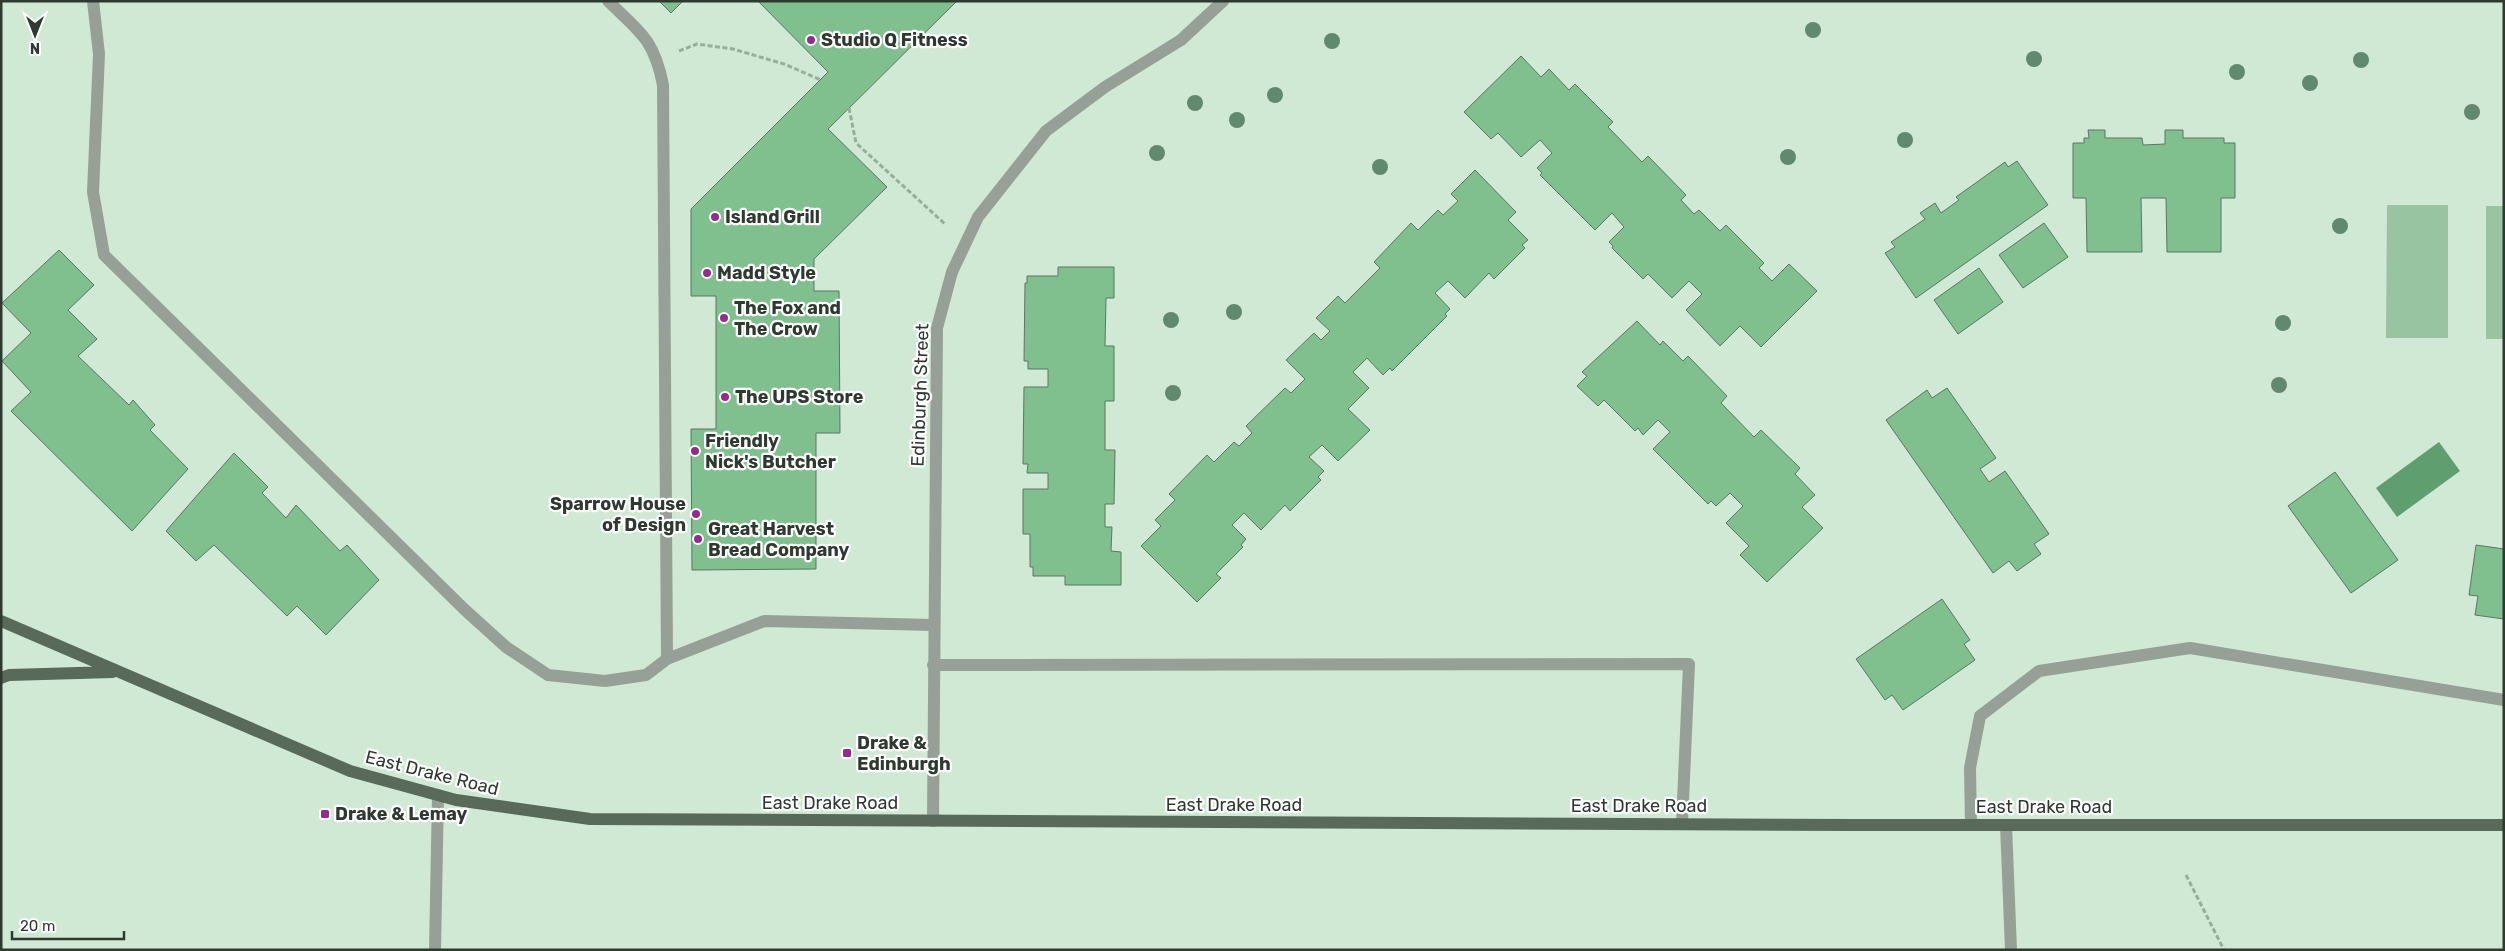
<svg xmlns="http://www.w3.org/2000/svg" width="2505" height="951" font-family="Rubik,sans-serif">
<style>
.green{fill:#98c4a1}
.water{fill:#5f9f6f}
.building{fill:#7fc08e;stroke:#5e7562}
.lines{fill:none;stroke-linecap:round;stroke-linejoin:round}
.path{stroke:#98ad9c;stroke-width:3;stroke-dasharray:5 2.5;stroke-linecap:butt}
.minor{stroke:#96a097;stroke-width:12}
.major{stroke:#586b5b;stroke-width:12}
.tree{fill:#61896e}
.poi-dot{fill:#952b8e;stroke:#fff;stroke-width:2}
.labels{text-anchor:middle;stroke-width:4.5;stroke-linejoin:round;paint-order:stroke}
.poi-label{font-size:18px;font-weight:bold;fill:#2e3930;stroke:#fff;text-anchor:start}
.street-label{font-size:18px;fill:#2e3930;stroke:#fff}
</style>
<rect width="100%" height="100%" fill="#cfe9d4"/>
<path class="green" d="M2387,205H2448V338H2386Z
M2486,206H2504V339H2486Z"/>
<path class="water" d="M2439,442L2460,471L2397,517L2376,488Z"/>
<path class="building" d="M659,1H683L671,13Z
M758,1H957L828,129L887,187L814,259V291H839L840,433H816V569L692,570L691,429H716V296H691V209L828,72Z
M1521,56L1541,77L1549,69L1569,90L1575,84L1613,122L1608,127L1642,162L1648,156L1686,195L1681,200L1694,214L1699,210L1720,231L1726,225L1764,263L1759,268L1772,281L1789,264L1817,291L1761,347L1740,326L1720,346L1686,310L1702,294L1689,281L1672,298L1648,274L1643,279L1612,248L1613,246L1609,242L1624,227L1612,213L1595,230L1540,175L1542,173L1537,168L1552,153L1540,140L1521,157L1498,133L1491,139L1464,112Z
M2088,130H2105V138H2142L2143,145L2165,144V130H2183V138H2224V143H2235V198H2221V252H2167L2166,198H2141L2142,252H2087L2086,198H2073V143H2084V138H2089Z
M2017,161L2048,205L1916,298L1885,253L1895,247L1891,242L1925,219L1920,213L1935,203L1941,213L1959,200L1956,197L2005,162L2008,167Z
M1475,170L1516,212L1508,220L1528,240L1522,245L1525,248L1494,279L1489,273L1465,298L1448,281L1435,293L1450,309L1445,314L1447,316L1392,371L1390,368L1383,375L1367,358L1353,372L1369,388L1348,409L1370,430L1338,461L1322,445L1309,457L1324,471L1318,477L1321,480L1290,511L1285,505L1261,530L1244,513L1232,525L1246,539L1241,545L1243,547L1216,574L1221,578L1197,602L1141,546L1161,526L1155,520L1175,500L1169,494L1207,455L1214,462L1234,442L1239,446L1252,433L1246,426L1285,388L1291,393L1305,379L1286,360L1314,333L1321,340L1330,331L1316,318L1338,296L1345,303L1380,268L1374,262L1411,223L1418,230L1438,210L1443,215L1458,201L1451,194Z
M2044,223L2068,257L2023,288L1999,255Z
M59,250L94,285L68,310L97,339L78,356L129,405L133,400L155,425L150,430L188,469L132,531L11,411L31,392L2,361L31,333L2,303Z
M1058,267H1114V298H1106L1105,346H1114V401H1105V450H1115L1114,504H1105V527H1112L1111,551L1121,552V585H1065V576H1033V567H1030V534H1023V489H1048V473H1027L1028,464H1023L1024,387H1048V369H1028V361H1024L1025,283H1027V276H1058Z
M1979,268L2003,302L1958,334L1934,300Z
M1637,321L1660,345L1663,341L1683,361L1688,356L1727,396L1721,403L1754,437L1761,430L1800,468L1795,474L1815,495L1802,507L1823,528L1767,582L1740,555L1749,546L1726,523L1743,506L1730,493L1716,506L1711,501L1708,504L1653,449L1670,432L1658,420L1643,435L1638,428L1635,431L1604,400L1598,406L1577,386L1587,376L1582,372Z
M1947,388L1996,458L1980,469L1989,482L2005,471L2049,534L2034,544L2041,554L2017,571L2009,561L1993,573L1886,420L1927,390L1932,398Z
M234,453L268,487L262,493L286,518L296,505L340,551L347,545L379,580L326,635L297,606L287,616L214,545L196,561L166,531Z
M2335,472L2398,560L2351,593L2288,506Z
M2476,545L2504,549V619L2475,615L2478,596L2469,595Z
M1942,599L1970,640L1964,644L1975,660L1903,710L1892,695L1885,700L1856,659Z"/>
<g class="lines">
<path class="path" d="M679,51L697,44L733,49L784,64L821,80
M849,108L856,143L945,224
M2186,875L2224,950"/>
<path class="minor" d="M93,1L99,54L93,192L104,255L464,609L506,647L548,675L605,681L646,675L667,659
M608,1C640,32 654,39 663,85L667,659L764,621L933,625
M933,665L1689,664L1682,824
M933,821L937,328L952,272L978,217L1046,131L1105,87L1181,40L1223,1
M1971,825L1970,768L1980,716L2039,671L2190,648L2504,700
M2006,825L2011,950
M435,950L438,795"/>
<path class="major" d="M1,621L350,771L456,800L590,819L1853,825H2504
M1,678L9,675L113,672"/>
</g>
<g class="tree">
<circle cx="1813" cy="30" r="8"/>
<circle cx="1332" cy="41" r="8"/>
<circle cx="2034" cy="59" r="8"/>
<circle cx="2361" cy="60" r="8"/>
<circle cx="2237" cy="72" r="8"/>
<circle cx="2310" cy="83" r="8"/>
<circle cx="1275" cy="95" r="8"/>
<circle cx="1195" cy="103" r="8"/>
<circle cx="2472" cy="112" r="8"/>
<circle cx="1237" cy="120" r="8"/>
<circle cx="1905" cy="140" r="8"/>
<circle cx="1157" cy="153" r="8"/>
<circle cx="1788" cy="157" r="8"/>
<circle cx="1380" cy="167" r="8"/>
<circle cx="2340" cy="226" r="8"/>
<circle cx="1234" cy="312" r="8"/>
<circle cx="1171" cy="320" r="8"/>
<circle cx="2283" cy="323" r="8"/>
<circle cx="2279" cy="385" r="8"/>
<circle cx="1173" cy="393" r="8"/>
</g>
<g class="poi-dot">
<circle cx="811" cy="40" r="5"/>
<circle cx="715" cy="217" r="5"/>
<circle cx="707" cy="273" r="5"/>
<circle cx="724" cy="318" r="5"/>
<circle cx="725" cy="397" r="5"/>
<circle cx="695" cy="451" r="5"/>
<circle cx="696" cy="514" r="5"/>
<circle cx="698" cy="539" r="5"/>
<rect x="842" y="748" width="10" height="10" rx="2.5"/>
<rect x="320" y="809" width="10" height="10" rx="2.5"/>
</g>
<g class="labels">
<g class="poi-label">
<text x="821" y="46">Studio Q Fitness</text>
<text x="725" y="223">Island Grill</text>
<text x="717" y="279">Madd Style</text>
<text x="734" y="314">The Fox and<tspan x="734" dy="21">The Crow</tspan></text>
<text x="735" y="403">The UPS Store</text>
<text x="705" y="447">Friendly<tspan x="705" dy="21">Nick's Butcher</tspan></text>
<text x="686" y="510" text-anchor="end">Sparrow House<tspan x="686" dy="21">of Design</tspan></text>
<text x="708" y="535">Great Harvest<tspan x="708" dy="21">Bread Company</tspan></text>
<text x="857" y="749">Drake &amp;<tspan x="857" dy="21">Edinburgh</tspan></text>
<text x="335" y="820">Drake &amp; Lemay</text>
</g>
<g class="street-label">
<text transform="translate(920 395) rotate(-88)" y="6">Edinburgh Street</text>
<text transform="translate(432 773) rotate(14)" y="6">East Drake Road</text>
<text x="830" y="809">East Drake Road</text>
<text x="1234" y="811">East Drake Road</text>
<text x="1639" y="812">East Drake Road</text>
<text x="2044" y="813">East Drake Road</text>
</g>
</g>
<rect width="2505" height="951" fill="none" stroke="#2e3930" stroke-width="5"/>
<g transform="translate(35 35) rotate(180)" stroke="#ffffff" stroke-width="4" paint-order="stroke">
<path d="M0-4L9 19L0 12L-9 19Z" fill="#2e3930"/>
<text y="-8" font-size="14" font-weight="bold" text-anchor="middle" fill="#2e3930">N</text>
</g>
<path d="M12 931v8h112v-8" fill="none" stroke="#2e3930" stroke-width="2.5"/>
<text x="20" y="931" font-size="15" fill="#2e3930" stroke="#ffffff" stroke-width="4" paint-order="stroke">20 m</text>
</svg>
